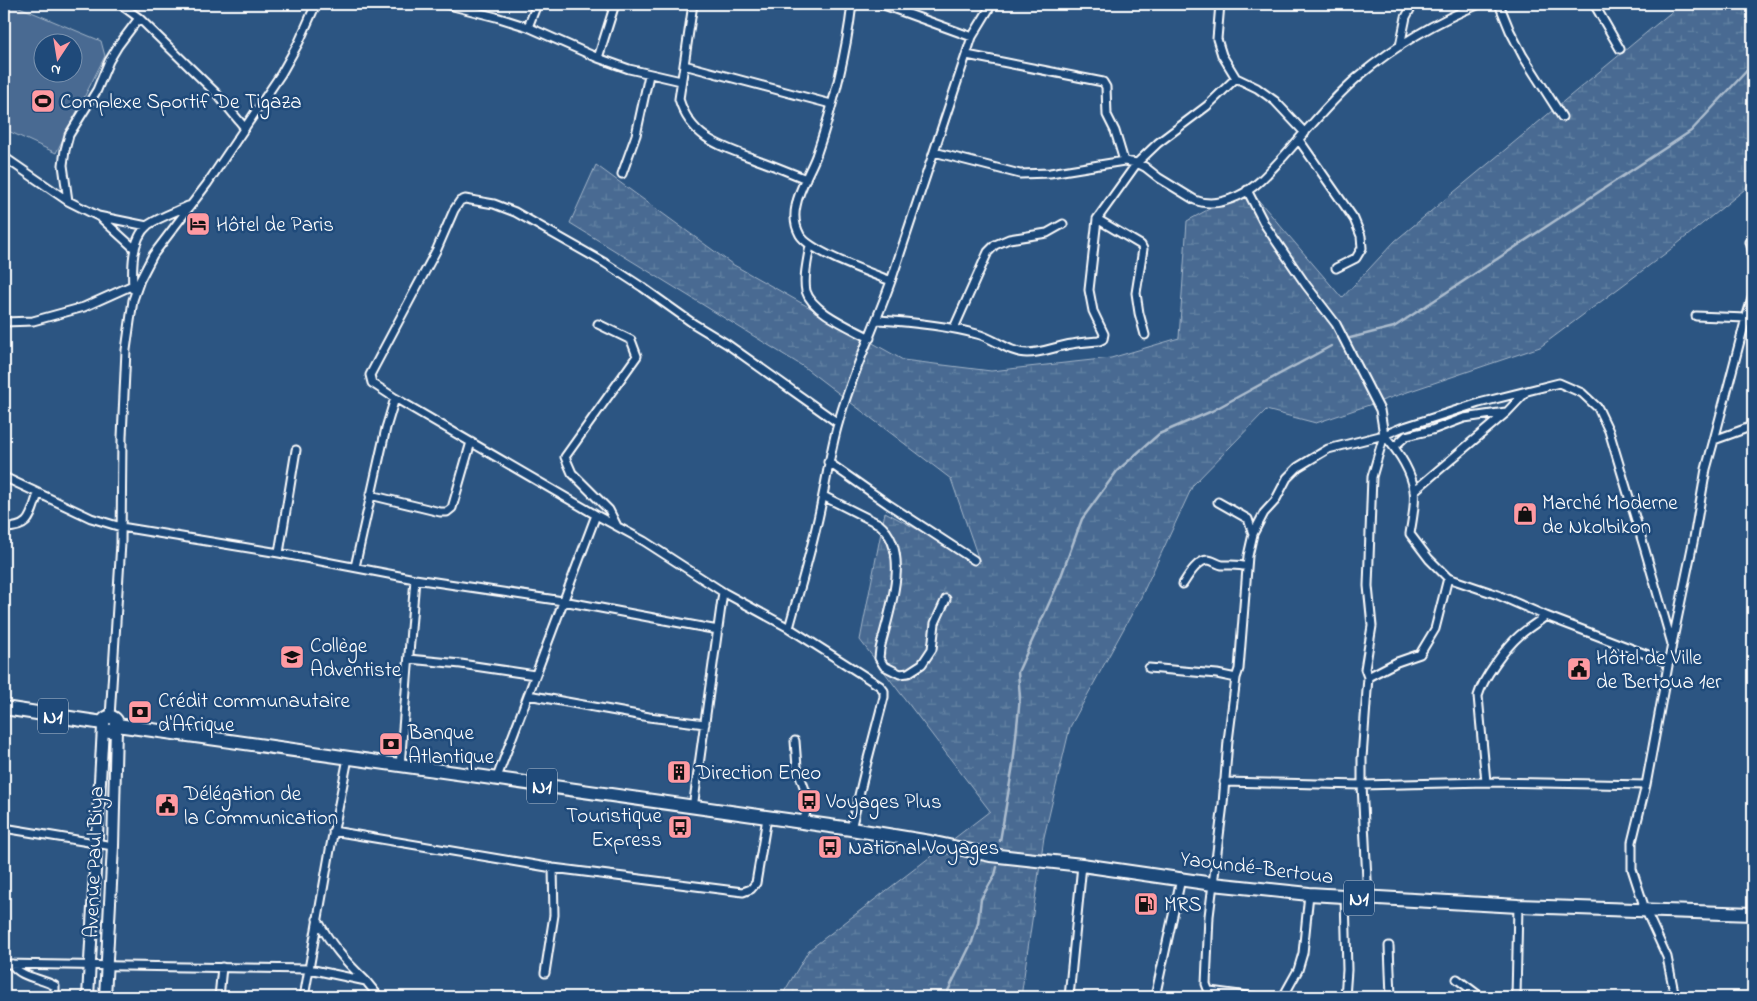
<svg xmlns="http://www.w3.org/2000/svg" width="1757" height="1001" font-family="'Indie Flower',sans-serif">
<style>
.grass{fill:#486b92;stroke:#a4b5c8;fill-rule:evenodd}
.wetland{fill:url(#wetland-marsh);stroke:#a4b5c8}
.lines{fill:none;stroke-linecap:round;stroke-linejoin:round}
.stream{stroke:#acbcce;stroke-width:2.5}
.street-casing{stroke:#fff;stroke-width:11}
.secondary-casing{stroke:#fff;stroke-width:14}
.highway-casing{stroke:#fff;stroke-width:16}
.street{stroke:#1f4a7a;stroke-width:7}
.secondary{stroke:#1f4a7a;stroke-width:10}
.highway{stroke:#1f4a7a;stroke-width:12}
.labels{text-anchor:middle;stroke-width:5;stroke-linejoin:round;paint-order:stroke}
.shield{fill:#1f4a7a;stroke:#bcc9d7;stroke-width:1}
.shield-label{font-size:20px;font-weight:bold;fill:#fff}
.poi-label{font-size:21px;fill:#fff;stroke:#1f4a7a;text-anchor:start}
.street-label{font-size:21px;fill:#fff;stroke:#1f4a7a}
</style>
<defs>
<pattern id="wetland-marsh" width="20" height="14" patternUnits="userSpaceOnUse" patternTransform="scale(1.25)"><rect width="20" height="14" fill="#486b92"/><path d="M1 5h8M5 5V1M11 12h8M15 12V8" fill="none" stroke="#6381a2"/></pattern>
</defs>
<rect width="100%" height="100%" fill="#2c5582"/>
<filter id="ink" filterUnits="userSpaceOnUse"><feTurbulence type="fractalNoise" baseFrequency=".02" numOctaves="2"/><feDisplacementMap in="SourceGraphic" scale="10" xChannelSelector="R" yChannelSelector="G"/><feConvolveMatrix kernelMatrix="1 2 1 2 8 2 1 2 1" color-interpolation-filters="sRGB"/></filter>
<g filter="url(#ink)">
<path class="grass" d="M4,4H12L101,41L105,56L56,153L4,129ZM42,42H72V72H42Z"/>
<path class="wetland" d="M1681,4H1753V179L1744,190L1666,253L1540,347L1316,423L1266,410L1193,485L1141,597L1070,727L1044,837L1022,990V997H781L809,950L990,811L860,640L885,512L980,563L951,479L804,367L570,223L596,165L732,264L903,360L991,371L1111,358L1179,338L1187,221L1248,188L1342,298L1395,241Z"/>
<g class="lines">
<path class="stream" d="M1350,338L1394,327L1691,131L1753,64
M1000,841L1013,765L1020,697L1018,672L1060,579L1082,519L1117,471L1159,434L1212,411L1331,346
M945,997L972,942L978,923L981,899L995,875L997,867"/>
<defs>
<path id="street" d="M120,4L139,18L216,93L245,128
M445,4L496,17L528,27L598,58L629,69L681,81
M693,4L679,99C691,138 720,146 755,159C772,165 789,172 806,179
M852,4C846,55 833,107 816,156C810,172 799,188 796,206C794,215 795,226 800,235C810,252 871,273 891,281
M881,4L972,37
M1220,4L1217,39L1222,55L1236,78L1257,88L1275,101L1305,133
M1499,4L1510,31L1523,56L1562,117
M1594,4L1620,49
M528,27L537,4
M1400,46L1406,17L1413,4
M967,55L1103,82L1106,87L1107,115L1115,131L1124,161
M598,58L615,4
M684,65L831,104
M1299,140L1354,219L1361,236L1362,248L1356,258L1336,268
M934,152L1020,174L1050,173L1124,161L1137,163L1145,167L1159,178L1195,200C1209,206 1225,202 1238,196C1256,188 1271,170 1284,156C1308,129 1332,99 1359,76C1395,46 1437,21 1480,4
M4,157L68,201L98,216L147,226
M622,174L636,135L649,75
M1247,190L1265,225L1306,285L1336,324L1380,410L1384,435L1372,477L1368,586L1372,626L1365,669L1368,677
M68,201L63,165L65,150L69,135L97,90L109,61L118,46L139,18
M102,219L135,249
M1097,219L1141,245L1143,249L1136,293L1139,313L1145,335
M1750,242L1753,254
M810,245C808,259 803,277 806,291C812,312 852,328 870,338
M133,289C132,270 131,239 148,225C160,217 175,212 188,206
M1696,316L1746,318
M878,320C911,322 944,325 977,334C994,338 1009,353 1027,353C1043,353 1057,346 1072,344C1081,342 1090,342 1099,341L1103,339L1104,334L1093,311L1089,290L1097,219L1137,163L1158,143L1207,106L1236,78
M4,322L33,321L84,307L133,285
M598,324L631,340L637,356L565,457L572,473L609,510L617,526
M954,328L983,263L988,252L995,245L1009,239L1047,233L1063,224
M1384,435C1397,450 1411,469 1414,490C1416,504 1412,520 1410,534L1429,559L1448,578L1498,595L1546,616L1669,663
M1714,440L1746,318L1753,295
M1394,447L1406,436L1432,430L1464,418L1506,412
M828,462L888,504L974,560
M4,477L91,518L121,527L279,553L415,579L563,601L718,630
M1414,491L1507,412L1526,392
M370,495L440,512H447L452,508L471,442
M823,496L879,524C913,552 888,614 880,649L879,658L884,666L900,674L908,673L922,664L932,649L935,623L946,599
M1218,502L1248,519L1253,534
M596,515L395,398L372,383L370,375L437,249L454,210L460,201L465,199L494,204L515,212L605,263L642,287L694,324L727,344L838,423
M4,528C31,528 30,516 38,494
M279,553L296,450
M355,567L386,428L395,398
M1183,584C1188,576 1197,560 1208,560C1213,560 1218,565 1223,565C1232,565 1239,564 1247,567
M789,628C801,584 815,540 823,495C828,471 831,448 838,424C851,375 874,329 891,281L972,37L992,4
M409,659L461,664L535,675
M1149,668L1217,674L1236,678
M528,695L649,717L705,724
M110,717L121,543L122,437L126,350L133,300L140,280L153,255L207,184L281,74L299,42L316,4
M795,741L797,767L809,801L803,823
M348,758L330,850L309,969L366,981L379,997
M400,766L415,579
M496,780L596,515L644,541L723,592L789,628L880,686L884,691V697L866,766L851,829
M1224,782L1362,785L1486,782L1646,785
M1486,782L1478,696C1483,678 1506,647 1520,635C1528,628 1538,622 1546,616
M693,808L723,592
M4,828L113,846
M333,831L553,868L743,892L751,889L756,883L767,818
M1368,898L1362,785V758L1368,677L1397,662L1420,654L1435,629L1448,578
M317,919C331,945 345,961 366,981
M1389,946L1391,997
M4,964L309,969L304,997
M12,964C20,978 42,978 55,986V997
M545,973L554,915L553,868
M1457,979L1481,997
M1210,991L1255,997
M219,997L222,967
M1069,997L1082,865
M1155,997L1181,879
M1211,997L1206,984L1209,916L1223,804L1228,741L1236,678L1239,669L1248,556L1253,534L1264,513L1275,501L1287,478L1298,467L1328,449L1384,435L1401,428L1479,403L1559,383L1582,393L1598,408L1609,431L1645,550L1672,644
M1283,997L1298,970L1303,953L1309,894
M1345,997L1347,970L1345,897
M1516,997L1518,906
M1675,997L1667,957L1645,909L1632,869V842L1646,785L1672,644L1694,538L1706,469L1714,440L1753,426"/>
<path id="secondary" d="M88,997L103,727
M105,997L113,846L116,729"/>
<path id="highway" d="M4,708L103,723
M103 724a7 7 0 1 1 14 0a7 7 0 1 1-14 0Z
M117,725L851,829L930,842L990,855L1082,865L1213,884L1309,894L1518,906L1753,914"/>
</defs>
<use href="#street" class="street-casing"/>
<use href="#secondary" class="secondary-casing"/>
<use href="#highway" class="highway-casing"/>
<use href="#street" class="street"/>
<use href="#secondary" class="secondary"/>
<use href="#highway" class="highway"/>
</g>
</g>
<defs>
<symbol id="stadium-square" viewBox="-11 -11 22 22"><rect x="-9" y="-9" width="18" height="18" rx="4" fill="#ff9aa2" stroke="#1f4a7a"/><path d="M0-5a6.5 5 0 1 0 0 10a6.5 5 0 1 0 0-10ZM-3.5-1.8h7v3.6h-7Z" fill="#111"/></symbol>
<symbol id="hotel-square" viewBox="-11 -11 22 22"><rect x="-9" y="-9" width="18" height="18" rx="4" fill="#ff9aa2" stroke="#1f4a7a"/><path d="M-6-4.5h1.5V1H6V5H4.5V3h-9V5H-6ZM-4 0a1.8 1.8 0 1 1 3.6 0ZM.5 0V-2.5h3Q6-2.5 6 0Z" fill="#111"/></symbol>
<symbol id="shop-square" viewBox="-11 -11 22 22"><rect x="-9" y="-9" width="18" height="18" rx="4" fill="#ff9aa2" stroke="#1f4a7a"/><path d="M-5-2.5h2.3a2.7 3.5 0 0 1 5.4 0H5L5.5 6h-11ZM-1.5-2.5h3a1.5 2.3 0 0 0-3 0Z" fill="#111"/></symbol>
<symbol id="school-square" viewBox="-11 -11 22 22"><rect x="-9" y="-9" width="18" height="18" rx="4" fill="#ff9aa2" stroke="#1f4a7a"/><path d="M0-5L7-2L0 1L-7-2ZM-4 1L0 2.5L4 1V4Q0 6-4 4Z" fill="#111"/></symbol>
<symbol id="civic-square" viewBox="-11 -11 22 22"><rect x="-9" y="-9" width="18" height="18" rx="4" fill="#ff9aa2" stroke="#1f4a7a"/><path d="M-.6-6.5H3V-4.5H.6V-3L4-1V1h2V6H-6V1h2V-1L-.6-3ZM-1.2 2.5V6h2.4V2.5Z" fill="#111"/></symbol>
<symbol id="bank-square" viewBox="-11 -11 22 22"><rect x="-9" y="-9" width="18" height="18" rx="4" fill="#ff9aa2" stroke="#1f4a7a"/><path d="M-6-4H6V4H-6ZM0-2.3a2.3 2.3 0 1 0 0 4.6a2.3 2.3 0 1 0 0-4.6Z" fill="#111"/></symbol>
<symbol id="building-square" viewBox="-11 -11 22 22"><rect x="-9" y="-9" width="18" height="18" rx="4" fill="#ff9aa2" stroke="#1f4a7a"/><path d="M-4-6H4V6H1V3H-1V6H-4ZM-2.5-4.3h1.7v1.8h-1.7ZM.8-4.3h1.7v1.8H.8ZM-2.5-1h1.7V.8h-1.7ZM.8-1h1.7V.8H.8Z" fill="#111"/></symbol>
<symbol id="bus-square" viewBox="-11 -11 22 22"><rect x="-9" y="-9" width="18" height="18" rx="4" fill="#ff9aa2" stroke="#1f4a7a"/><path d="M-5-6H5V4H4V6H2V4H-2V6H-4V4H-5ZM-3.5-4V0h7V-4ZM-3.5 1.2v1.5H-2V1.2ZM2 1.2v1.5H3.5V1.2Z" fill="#111"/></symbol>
<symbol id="fuel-square" viewBox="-11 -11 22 22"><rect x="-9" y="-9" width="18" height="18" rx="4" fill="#ff9aa2" stroke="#1f4a7a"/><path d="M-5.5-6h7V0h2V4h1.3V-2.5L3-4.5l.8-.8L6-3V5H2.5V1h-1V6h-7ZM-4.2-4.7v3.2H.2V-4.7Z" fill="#111"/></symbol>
</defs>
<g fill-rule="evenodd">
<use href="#stadium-square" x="29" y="87" width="28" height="28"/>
<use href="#hotel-square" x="184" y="210" width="28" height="28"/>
<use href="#shop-square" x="1511" y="500" width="28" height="28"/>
<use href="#school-square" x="278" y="643" width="28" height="28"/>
<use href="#civic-square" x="1565" y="655" width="28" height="28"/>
<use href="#bank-square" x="126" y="698" width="28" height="28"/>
<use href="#bank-square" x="377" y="730" width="28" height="28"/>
<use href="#building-square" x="665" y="758" width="28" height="28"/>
<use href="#bus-square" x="795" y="787" width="28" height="28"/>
<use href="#civic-square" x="153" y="791" width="28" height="28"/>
<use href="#bus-square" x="666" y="813" width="28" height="28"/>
<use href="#bus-square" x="816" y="833" width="28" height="28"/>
<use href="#fuel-square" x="1132" y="890" width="28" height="28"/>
</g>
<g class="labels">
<g class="shield">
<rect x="38" y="698.5" width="30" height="35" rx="4"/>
<rect x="527" y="768.5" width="30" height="35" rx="4"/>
<rect x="1344" y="880.5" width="30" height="35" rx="4"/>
</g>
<g class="shield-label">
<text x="53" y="723">N1</text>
<text x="542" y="793">N1</text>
<text x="1359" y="905">N1</text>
</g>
<g class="poi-label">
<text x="60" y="108">Complexe Sportif De Tigaza</text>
<text x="216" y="231">Hôtel de Paris</text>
<text x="1542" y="509">Marché Moderne<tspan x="1542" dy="24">de Nkolbikon</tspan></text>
<text x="310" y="652">Collège<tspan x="310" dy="24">Adventiste</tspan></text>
<text x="1596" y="664">Hôtel de Ville<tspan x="1596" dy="24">de Bertoua 1er</tspan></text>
<text x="158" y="707">Crédit communautaire<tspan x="158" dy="24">d'Afrique</tspan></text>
<text x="408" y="739">Banque<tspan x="408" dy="24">Atlantique</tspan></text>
<text x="696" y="779">Direction Eneo</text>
<text x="184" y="800">Délégation de<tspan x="184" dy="24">la Communication</tspan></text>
<text x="826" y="808">Voyages Plus</text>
<text x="662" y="822" text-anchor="end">Touristique<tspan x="662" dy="24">Express</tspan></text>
<text x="848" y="854">National Voyages</text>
<text x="1164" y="911">MRS</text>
</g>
<g class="street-label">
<text transform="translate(93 862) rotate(-88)" y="7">Avenue Paul Biya</text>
<text transform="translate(1257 867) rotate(7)" y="7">Yaoundé-Bertoua</text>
</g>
</g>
<rect width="1757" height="1001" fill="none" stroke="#1f4a7a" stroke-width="20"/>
<rect x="10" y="10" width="1737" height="981" fill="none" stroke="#fff" stroke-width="2" filter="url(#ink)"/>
<g transform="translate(58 58) rotate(192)"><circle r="24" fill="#1f4a7a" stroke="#7992af"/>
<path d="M0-4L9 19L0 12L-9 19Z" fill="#ff9aa2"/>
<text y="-8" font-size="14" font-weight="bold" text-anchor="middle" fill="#ffffff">N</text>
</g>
</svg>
